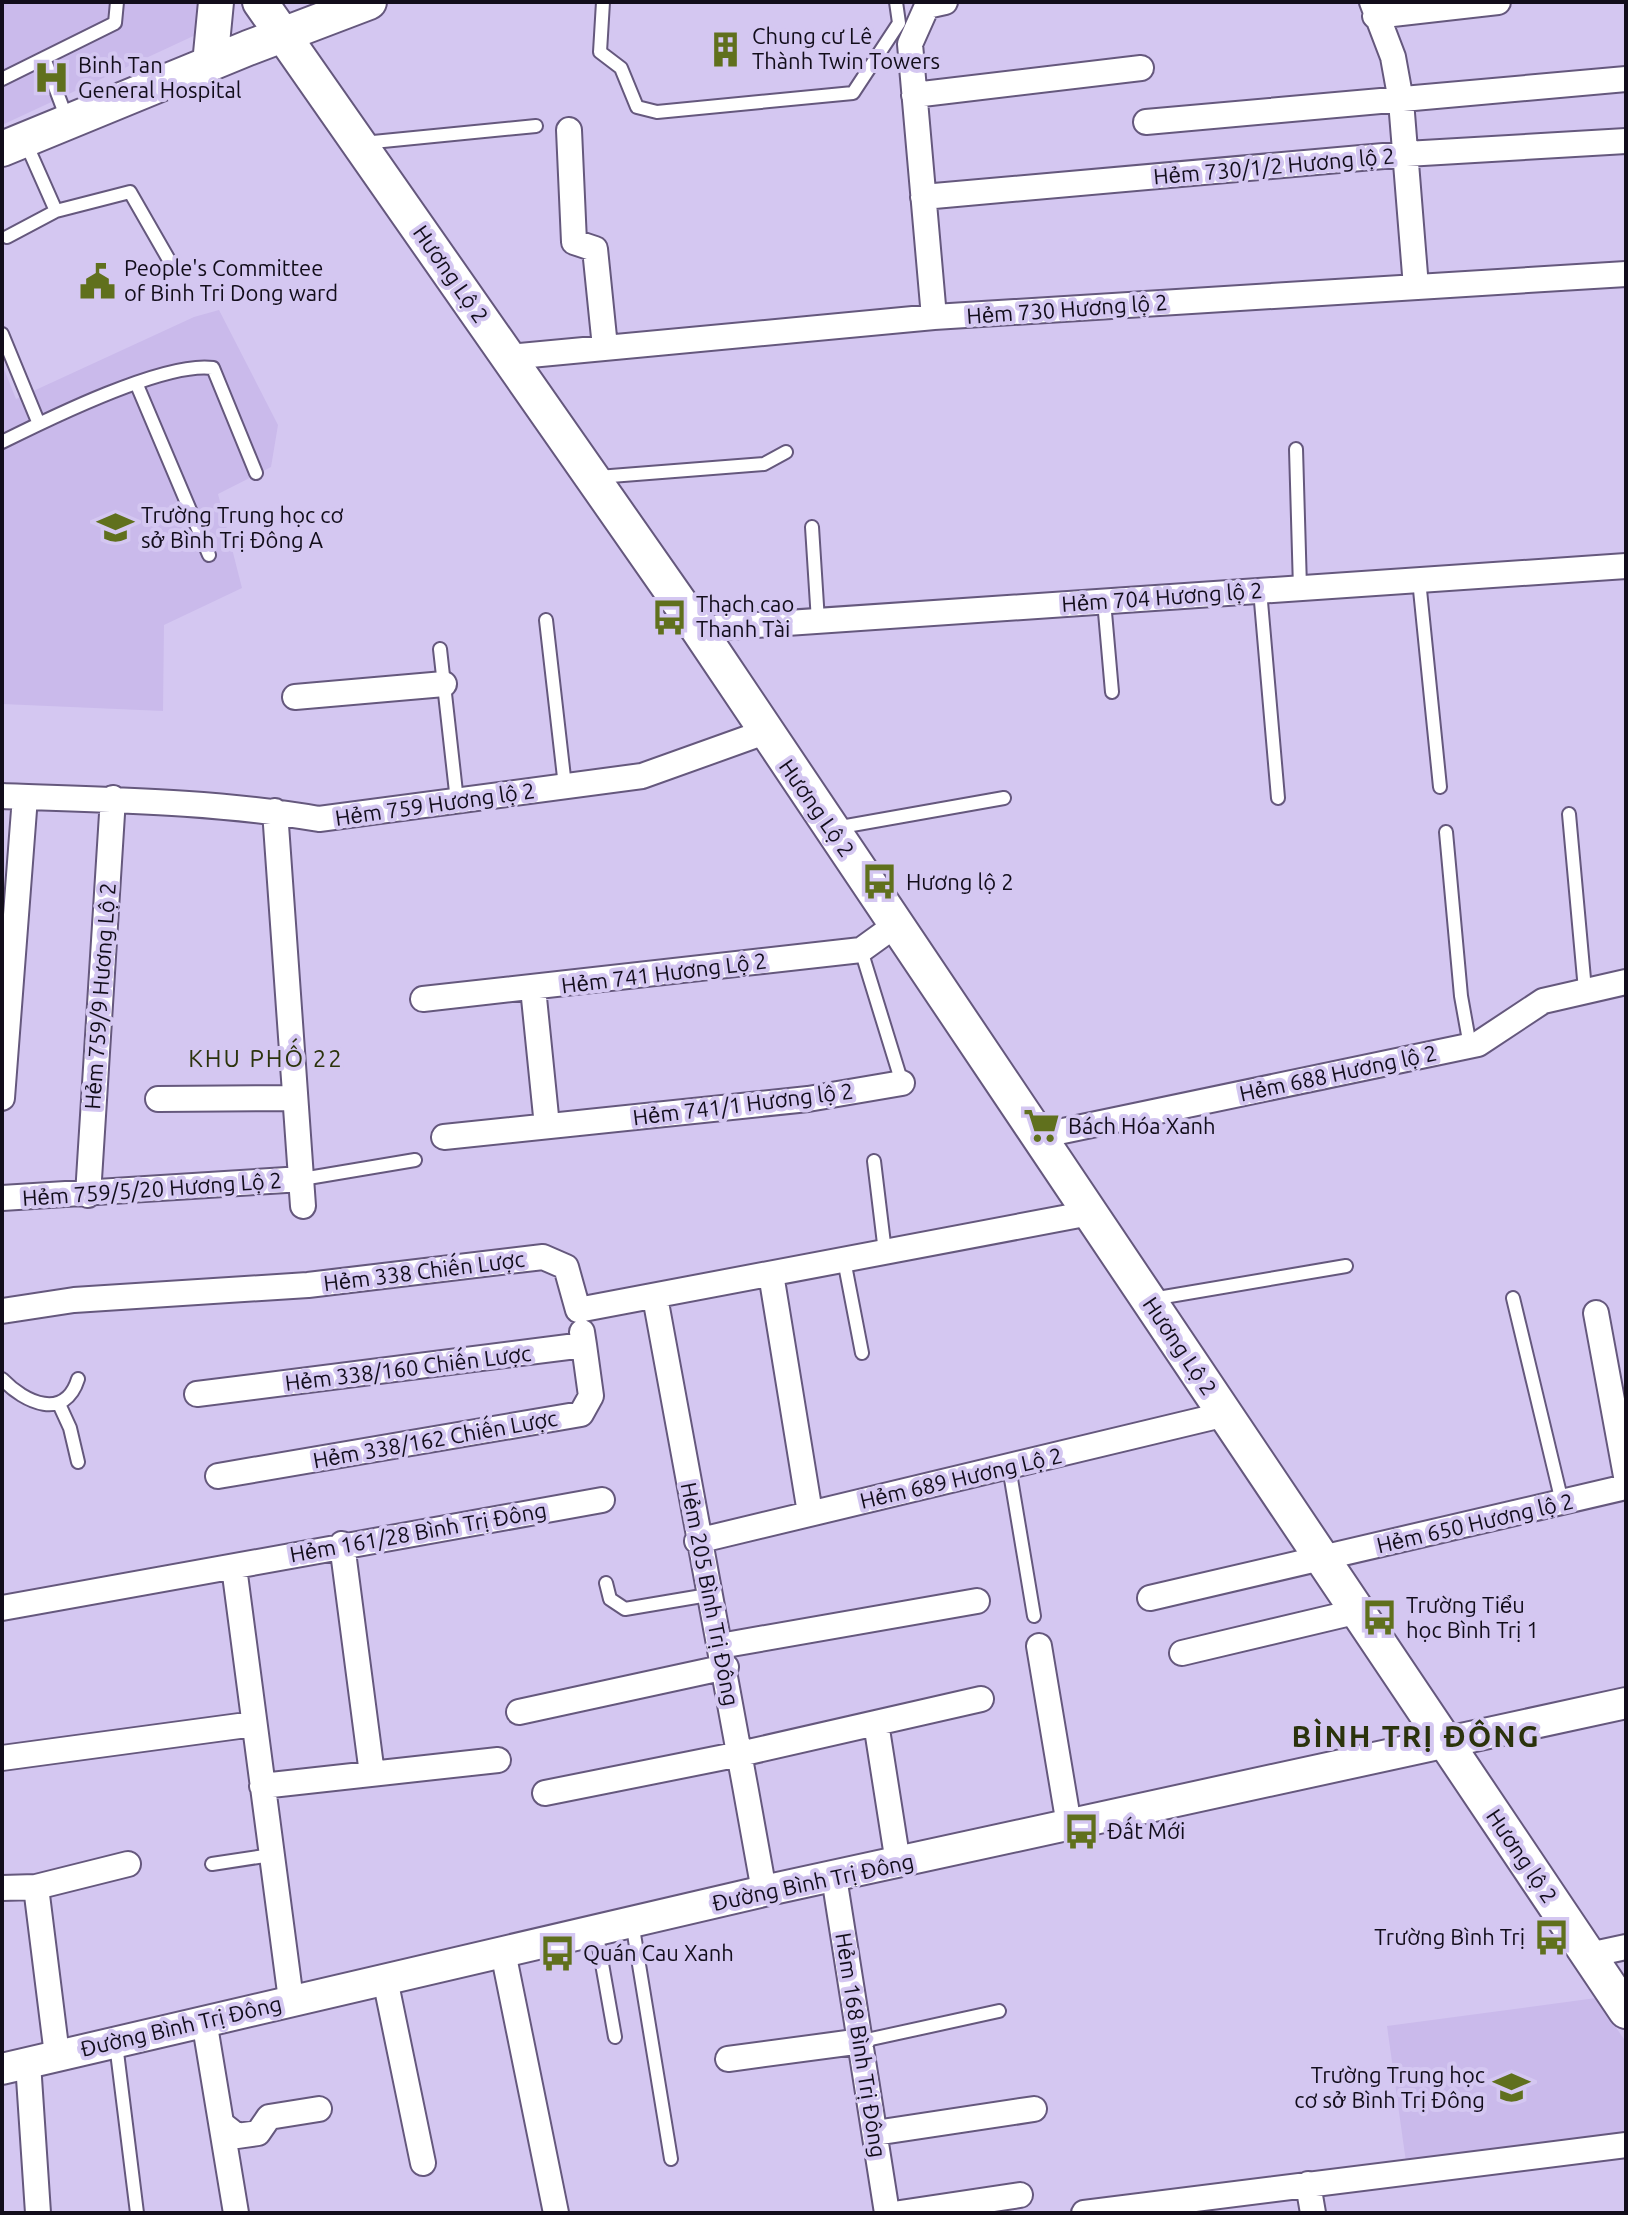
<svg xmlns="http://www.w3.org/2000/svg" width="1628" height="2215" font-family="Ubuntu,sans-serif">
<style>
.built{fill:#cabaeb}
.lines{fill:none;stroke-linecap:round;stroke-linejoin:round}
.service-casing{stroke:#65587d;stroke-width:16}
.minor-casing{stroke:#65587d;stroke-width:28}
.tertiary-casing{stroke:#65587d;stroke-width:34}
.secondary-casing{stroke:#65587d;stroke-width:38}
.service{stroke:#fff;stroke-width:12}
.minor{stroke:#fff;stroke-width:24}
.tertiary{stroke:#fff;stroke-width:30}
.secondary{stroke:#fff;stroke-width:34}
.labels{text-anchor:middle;stroke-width:8;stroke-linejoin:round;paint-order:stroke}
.poi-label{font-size:22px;fill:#120d1b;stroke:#d4c7f1;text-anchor:start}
.street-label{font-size:22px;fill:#120d1b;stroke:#d4c7f1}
.neighbourhood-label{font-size:24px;letter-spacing:2px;fill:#2b330c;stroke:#d4c7f1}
.district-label{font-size:30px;font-weight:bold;letter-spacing:2px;fill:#2b330c;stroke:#d4c7f1}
</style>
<rect width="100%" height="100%" fill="#d4c7f1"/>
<path class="built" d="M2,2H205L202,32L2,125Z
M219,310L278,425L271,467L218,494L242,588L164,625L163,711L2,704V364L16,399L194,317Z
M1596,1998L1626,2042V2132L1406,2162L1387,2026Z"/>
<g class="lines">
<defs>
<path id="service" d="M603,2L600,52L621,68L637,107L657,112L853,93L899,23L896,2
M44,58L67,119
M2,79L115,23L117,2
M25,141L56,211
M363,143L536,126
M7,237L56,211L130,192L173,267
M2,334L39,424
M137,385L209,555
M2,442C48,419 165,361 213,368L256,473
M1296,449L1300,588
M598,477L764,464L786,452
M812,527L818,621
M1419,580L1440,787
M1260,590L1278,798
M1104,601L1112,692
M546,620L565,786
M440,649L457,801
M1569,814L1585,990
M835,828L1004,798
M1446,832L1461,996L1470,1046
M861,950L902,1083
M874,1161L885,1252
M302,1179L415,1160
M844,1260L862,1353
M1513,1298L1562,1502
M1152,1299L1346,1266
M2,1379C25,1403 65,1421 78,1379
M59,1404L70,1428L78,1462
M1009,1467L1034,1616
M606,1583L610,1599L625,1609L708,1595
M212,1864L271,1855
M632,1922L671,2159
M596,1930L615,2037
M862,2041L999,2011
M116,2044L137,2213"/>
<path id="minor" d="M1372,2L1393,57L1401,101L1416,287
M1375,16L1498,2
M914,95L1141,68
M1146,122L1626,79
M569,130L574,242L595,249L605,347
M923,197L1406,154L1626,141
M934,317L910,44L927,6L945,2
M509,357L934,317L1626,274
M698,629L1626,566
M295,697L444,684
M2,796C108,800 214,801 319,819L642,776L765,732
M275,811L303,1206
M533,988L547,1126
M423,999L861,950L897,924
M2,1098L25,797
M158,1099L295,1098
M1039,1136L1478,1044L1543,1001L1626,982
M444,1137L808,1099L902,1083
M88,1195L113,798
M2,1198L302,1179
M771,1274L810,1513
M655,1297C690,1496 729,1693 764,1891
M2,1311L74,1300L308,1285L543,1257L566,1267L578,1310L1090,1213
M1596,1313L1626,1476
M197,1394L584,1345L582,1332
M218,1476L581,1414L591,1396L584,1345
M697,1541L1226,1414
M342,1544L372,1774
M234,1567L291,2000
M1150,1598L1626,1487
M2,1608L602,1500
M720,1646L977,1601
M1039,1646L1069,1825
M1182,1653L1359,1611
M519,1712L726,1667
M876,1723L898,1863
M2,1758L254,1724
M262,1786L498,1760
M545,1793L740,1754L981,1699
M834,1877L887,2213
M36,1887L128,1864
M2,1888L36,1887L57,2055
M503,1952L556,2213
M1589,1955L1626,1947
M385,1979L423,2163
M204,2020L236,2213
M728,2059L862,2041
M28,2063L38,2213
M223,2125L237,2136L258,2133L269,2117L319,2109
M875,2133L1034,2109
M1308,2184L1313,2213
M900,2213L1020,2195
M1084,2213L1626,2145"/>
<path id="tertiary" d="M2,2069L764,1891L1626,1703"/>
<path id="secondary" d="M260,2L698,629L1626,2011
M210,64L216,2
M2,149L248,48L369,2"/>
</defs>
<use href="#service" class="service-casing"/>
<use href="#minor" class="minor-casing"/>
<use href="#tertiary" class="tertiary-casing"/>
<use href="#secondary" class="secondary-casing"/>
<use href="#service" class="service"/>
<use href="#minor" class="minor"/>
<use href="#tertiary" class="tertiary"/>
<use href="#secondary" class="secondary"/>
</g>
<defs>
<symbol id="building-bare" viewBox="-9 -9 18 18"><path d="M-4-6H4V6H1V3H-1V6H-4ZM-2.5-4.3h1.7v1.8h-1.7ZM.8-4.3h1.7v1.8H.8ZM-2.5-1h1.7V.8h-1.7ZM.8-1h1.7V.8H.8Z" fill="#60701d" stroke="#d4c7f1" stroke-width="2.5" paint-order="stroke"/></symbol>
<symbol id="hospital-bare" viewBox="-9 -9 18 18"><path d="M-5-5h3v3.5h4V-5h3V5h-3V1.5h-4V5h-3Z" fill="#60701d" stroke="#d4c7f1" stroke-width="2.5" paint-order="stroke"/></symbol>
<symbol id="civic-bare" viewBox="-9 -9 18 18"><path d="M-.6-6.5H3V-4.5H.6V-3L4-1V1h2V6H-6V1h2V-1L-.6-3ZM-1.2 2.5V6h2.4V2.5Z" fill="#60701d" stroke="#d4c7f1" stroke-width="2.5" paint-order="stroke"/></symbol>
<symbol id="school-bare" viewBox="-9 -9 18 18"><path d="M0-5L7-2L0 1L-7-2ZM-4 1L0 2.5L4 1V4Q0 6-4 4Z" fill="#60701d" stroke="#d4c7f1" stroke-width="2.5" paint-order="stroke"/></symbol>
<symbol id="bus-bare" viewBox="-9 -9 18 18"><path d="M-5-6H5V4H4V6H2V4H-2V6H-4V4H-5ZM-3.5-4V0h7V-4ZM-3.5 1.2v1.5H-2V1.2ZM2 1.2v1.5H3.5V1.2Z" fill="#60701d" stroke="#d4c7f1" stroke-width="2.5" paint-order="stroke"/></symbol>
<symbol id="supermarket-bare" viewBox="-9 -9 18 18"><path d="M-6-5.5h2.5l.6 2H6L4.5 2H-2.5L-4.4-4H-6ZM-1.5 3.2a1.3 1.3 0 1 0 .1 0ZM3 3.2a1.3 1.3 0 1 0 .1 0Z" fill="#60701d" stroke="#d4c7f1" stroke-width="2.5" paint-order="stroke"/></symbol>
</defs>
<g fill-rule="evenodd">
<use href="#building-bare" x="700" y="24" width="51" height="51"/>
<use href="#hospital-bare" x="26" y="52" width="51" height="51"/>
<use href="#civic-bare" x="72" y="256" width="51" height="51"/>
<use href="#school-bare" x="90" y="502" width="51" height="51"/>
<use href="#bus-bare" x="644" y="592" width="51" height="51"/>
<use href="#bus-bare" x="854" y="856" width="51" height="51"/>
<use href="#supermarket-bare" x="1016" y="1100" width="51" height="51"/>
<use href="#bus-bare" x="1354" y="1592" width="51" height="51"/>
<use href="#bus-bare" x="1056" y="1806" width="51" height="51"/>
<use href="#bus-bare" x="1526" y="1912" width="51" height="51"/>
<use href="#bus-bare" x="532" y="1928" width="51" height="51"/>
<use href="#school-bare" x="1486" y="2062" width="51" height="51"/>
</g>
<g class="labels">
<g class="poi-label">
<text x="752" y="44">Chung cư Lê<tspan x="752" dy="25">Thành Twin Towers</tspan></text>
<text x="78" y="73">Binh Tan<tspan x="78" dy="25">General Hospital</tspan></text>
<text x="124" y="276">People's Committee<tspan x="124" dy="25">of Binh Tri Dong ward</tspan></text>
<text x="141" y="523">Trường Trung học cơ<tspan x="141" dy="25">sở Bình Trị Đông A</tspan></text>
<text x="696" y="612">Thạch cao<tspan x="696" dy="25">Thanh Tài</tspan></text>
<text x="906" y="890">Hương lộ 2</text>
<text x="1068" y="1134">Bách Hóa Xanh</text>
<text x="1406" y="1613">Trường Tiểu<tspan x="1406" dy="25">học Bình Trị 1</tspan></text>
<text x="1107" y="1839">Đất Mới</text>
<text x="1525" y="1945" text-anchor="end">Trường Bình Trị</text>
<text x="583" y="1961">Quán Cau Xanh</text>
<text x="1485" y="2083" text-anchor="end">Trường Trung học<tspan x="1485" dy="25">cơ sở Bình Trị Đông</tspan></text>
</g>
<g class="street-label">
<text transform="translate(1274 166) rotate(-5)" y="8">Hẻm 730/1/2 Hương lộ 2</text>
<text transform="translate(451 274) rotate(55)" y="8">Hương Lộ 2</text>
<text transform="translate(1067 309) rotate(-4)" y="8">Hẻm 730 Hương lộ 2</text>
<text transform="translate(1162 597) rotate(-4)" y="8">Hẻm 704 Hương lộ 2</text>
<text transform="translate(435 804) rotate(-8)" y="8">Hẻm 759 Hương lộ 2</text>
<text transform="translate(817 808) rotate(55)" y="8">Hương Lộ 2</text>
<text transform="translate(664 973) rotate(-7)" y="8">Hẻm 741 Hương Lộ 2</text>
<text transform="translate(100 996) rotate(-86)" y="8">Hẻm 759/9 Hương Lộ 2</text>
<text transform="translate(1338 1073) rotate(-12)" y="8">Hẻm 688 Hương lộ 2</text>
<text transform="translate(743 1104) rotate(-7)" y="8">Hẻm 741/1 Hương lộ 2</text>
<text transform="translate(152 1189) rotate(-4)" y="8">Hẻm 759/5/20 Hương Lộ 2</text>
<text transform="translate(424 1271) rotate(-7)" y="8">Hẻm 338 Chiến Lược</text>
<text transform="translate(1180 1346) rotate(56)" y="8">Hương Lộ 2</text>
<text transform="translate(408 1368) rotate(-7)" y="8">Hẻm 338/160 Chiến Lược</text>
<text transform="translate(435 1439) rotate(-10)" y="8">Hẻm 338/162 Chiến Lược</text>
<text transform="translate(961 1478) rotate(-13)" y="8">Hẻm 689 Hương Lộ 2</text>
<text transform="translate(1475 1523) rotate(-13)" y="8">Hẻm 650 Hương lộ 2</text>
<text transform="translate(418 1532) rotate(-10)" y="8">Hẻm 161/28 Bình Trị Đông</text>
<text transform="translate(710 1594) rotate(79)" y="8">Hẻm 205 Bình Trị Đông</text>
<text transform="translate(1522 1856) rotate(56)" y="8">Hương lộ 2</text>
<text transform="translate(813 1882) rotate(-12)" y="8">Đường Bình Trị Đông</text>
<text transform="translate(181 2026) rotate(-13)" y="8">Đường Bình Trị Đông</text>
<text transform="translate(861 2045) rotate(81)" y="8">Hẻm 168 Bình Trị Đông</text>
</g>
<g class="neighbourhood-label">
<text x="266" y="1067">KHU PHỐ 22</text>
</g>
<g class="district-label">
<text x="1416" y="1747">BÌNH TRỊ ĐÔNG</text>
</g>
</g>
<rect width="1628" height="2215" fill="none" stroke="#120d1b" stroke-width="8"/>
</svg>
